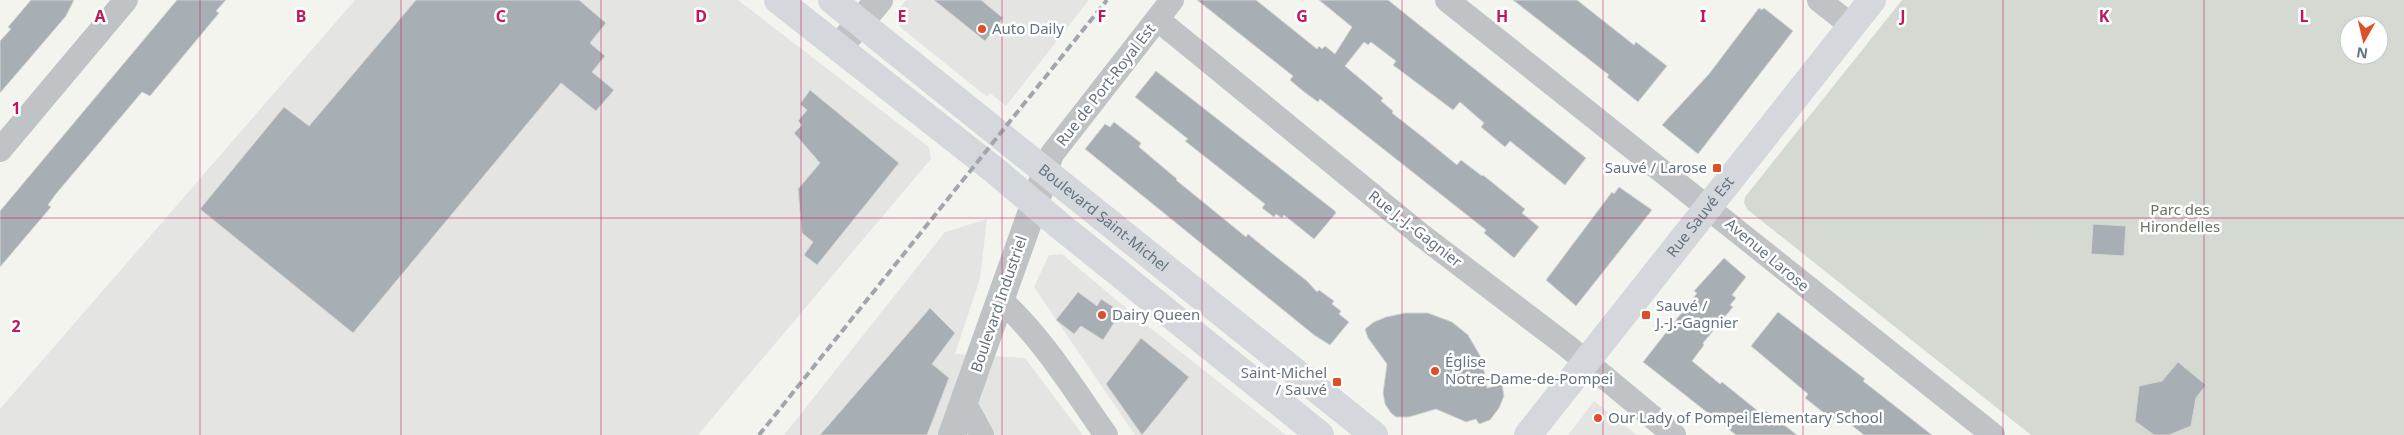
<svg xmlns="http://www.w3.org/2000/svg" width="2404" height="435" font-family="'Noto Sans',sans-serif">
<style>
.built{fill:#e4e5e3}
.green{fill:#d4dad1;fill-rule:evenodd}
.building{fill:#a7afb4;stroke:#d5d5d2}
.lines{fill:none;stroke-linecap:round;stroke-linejoin:round}
.minor{stroke:#bfc3c6;stroke-width:24}
.tertiary{stroke:#bfc3c6;stroke-width:28}
.secondary{stroke:#d4d8dc;stroke-width:28}
.rail{stroke:#a0a6ab;stroke-width:4;stroke-dasharray:8 4;stroke-linecap:butt}
.grid{fill:none;stroke:#c2185b;stroke-width:1;stroke-opacity:0.55}
.poi-dot{fill:#dd4f26;stroke:#fff;stroke-width:2}
.labels{text-anchor:middle;stroke-width:5;stroke-linejoin:round;paint-order:stroke}
.poi-label{font-size:15px;fill:#637380;stroke:#fff;text-anchor:start}
.street-label{font-size:15px;fill:#637380;stroke:#fff}
.park-label{font-size:15px;fill:#667762;stroke:#fff}
.grid-label{font-size:16px;text-anchor:middle;font-weight:bold;fill:#c2185b;stroke:#fff;stroke-width:5;stroke-linejoin:round;paint-order:stroke}
</style>
<rect width="100%" height="100%" fill="#f4f4ef"/>
<path class="built" d="M355,0H738L929,147L931,159L698,435H0V409Z
M906,0H1089L1006,106L990,93L987,97L900,27L895,14Z
M987,219L980,279L955,354L1025,358L1083,435H784L945,232Z
M1062,254L1139,319L1286,435H1135L1034,287L1049,255Z
M1594,401L1637,435H1568Z"/>
<path class="green" d="M1902,0H2404V435H2031L1748,210L1744,203L1745,197ZM2349,25H2379V55H2349Z"/>
<path class="building" d="M31,0H74L66,16L0,93V41L11,29L8,27Z
M177,0H226L216,11L219,13L150,96L142,92L55,195L48,205L51,207L0,267V211Z
M416,0H579L606,23L590,43L605,56L592,72L614,90L596,111L561,83L353,333L200,209L284,107L309,126Z
M934,0H981L1003,18L985,41Z
M1197,0H1256L1317,49L1319,46L1322,49L1325,46L1335,54L1352,27L1319,0H1388L1586,158L1565,185L1510,141L1505,147L1481,127L1484,123L1460,102L1453,110L1393,65L1396,61L1371,42L1368,45L1364,42L1345,66L1383,98L1381,101L1393,111L1392,113L1424,138L1457,165L1461,160L1482,176L1483,175L1525,209L1522,213L1539,227L1514,258L1484,233L1486,230L1320,99L1318,102L1303,91L1290,80L1293,76Z
M1513,0H1577L1634,45L1636,42L1667,66L1638,102L1607,77L1609,75Z
M1759,8L1762,10L1764,8L1793,31L1698,154L1662,125L1709,74Z
M1156,71L1335,211L1336,213L1314,239L1284,215L1282,218L1276,214L1274,217L1262,208L1265,204L1185,141L1188,139L1135,97Z
M810,90L899,163L817,265L804,255L813,242L802,233L798,189L820,163L794,133L802,125L798,121L807,110L800,104Z
M1114,122L1141,143L1139,147L1177,179L1176,180L1246,237L1248,234L1265,248L1307,281L1317,292L1319,290L1334,301L1332,304L1341,311L1339,314L1349,322L1330,345L1314,335L1085,149L1105,124L1110,127Z
M1619,187L1652,210L1576,306L1546,280L1612,192L1614,194Z
M2093,224L2126,226L2124,256L2091,254Z
M1724,258L1746,277L1732,295L1736,298L1730,305L1733,307L1703,343L1704,345L1692,361L1720,384L1722,382L1763,415L1766,411L1797,435H1736L1643,362L1697,293L1694,291Z
M1078,292L1097,306L1101,299L1121,312L1103,340L1081,326L1074,334L1056,320Z
M930,308L955,333L932,364L949,378L927,435H820Z
M1778,312L1865,379L1863,381L1932,435H1864L1837,414L1833,420L1805,398L1808,394L1751,346Z
M1405,313H1428L1452,322L1468,335L1482,359L1487,388L1502,384L1504,396L1499,408L1490,420L1479,424L1476,419L1466,422L1436,409L1409,417H1396L1391,413L1385,404L1383,393L1387,364L1368,338L1365,329L1374,322L1386,317Z
M1141,338L1189,377L1142,435L1106,384Z
M2178,362L2206,385L2196,398L2191,426L2169,435H2154L2135,421L2139,386L2162,381Z"/>
<g class="lines">
<path class="minor" d="M1447,0L1993,435
M1819,0L1852,26
M1157,19L1421,235L1567,346L1674,435
M0,150L126,0
M1046,172L1052,154L1172,0
M1001,300C1044,340 1072,387 1106,435
M964,402L982,435"/>
<path class="tertiary" d="M839,47L879,0
M952,435L1046,172"/>
<g class="secondary">
<path d="M778,0L998,173L1059,225L1320,435"/>
<path id="s1" d="M832,0C1013,146 1193,290 1374,435"/>
<path id="s2" d="M1528,435L1872,0"/>
</g>
<path class="rail" d="M759,435L1107,0"/>
</g>
<path class="grid" d="M200,0V435M401,0V435M601,0V435M801,0V435M1002,0V435M1202,0V435M1402,0V435M1603,0V435M1803,0V435M2003,0V435M2204,0V435M0,218H2404"/>
<g class="poi-dot">
<circle cx="982" cy="29" r="5"/>
<rect x="1712" y="163" width="10" height="10" rx="2.5"/>
<circle cx="1102" cy="315" r="5"/>
<rect x="1641" y="310" width="10" height="10" rx="2.5"/>
<circle cx="1435" cy="371" r="5"/>
<rect x="1332" y="377" width="10" height="10" rx="2.5"/>
<circle cx="1598" cy="418" r="5"/>
</g>
<g class="labels">
<g class="poi-label">
<text x="992" y="34">Auto Daily</text>
<text x="1707" y="173" text-anchor="end">Sauvé / Larose</text>
<text x="1656" y="311">Sauvé /<tspan x="1656" dy="17">J.-J.-Gagnier</tspan></text>
<text x="1112" y="320">Dairy Queen</text>
<text x="1445" y="367">Église<tspan x="1445" dy="17">Notre-Dame-de-Pompei</tspan></text>
<text x="1327" y="378" text-anchor="end">Saint-Michel<tspan x="1327" dy="17">/ Sauvé</tspan></text>
<text x="1608" y="423">Our Lady of Pompei Elementary School</text>
</g>
<g class="street-label">
<text transform="translate(1106 85) rotate(-52)" y="5">Rue de Port-Royal Est</text>
<text dy="5" stroke="none"><textPath href="#s2" startOffset="278">Rue Sauvé Est</textPath></text>
<text dy="5" stroke="none"><textPath href="#s1" startOffset="348">Boulevard Saint-Michel</textPath></text>
<text transform="translate(1415 229) rotate(38)" y="5">Rue J.-J.-Gagnier</text>
<text transform="translate(1767 255) rotate(40)" y="5">Avenue Larose</text>
<text transform="translate(999 304) rotate(-71)" y="5">Boulevard Industriel</text>
</g>
<g class="park-label">
<text x="2180" y="215">Parc des<tspan x="2180" dy="17">Hirondelles</tspan></text>
</g>
</g>
<g class="grid-label">
<text x="100" y="22">A</text>
<text x="301" y="22">B</text>
<text x="501" y="22">C</text>
<text x="701" y="22">D</text>
<text x="902" y="22">E</text>
<text x="1102" y="22">F</text>
<text x="1302" y="22">G</text>
<text x="1502" y="22">H</text>
<text x="1703" y="22">I</text>
<text x="1903" y="22">J</text>
<text x="2104" y="22">K</text>
<text x="2304" y="22">L</text>
<text x="16" y="114">1</text>
<text x="16" y="332">2</text>
</g>
<g transform="translate(2364 40) rotate(188)"><circle r="24" fill="#ffffff" stroke="#c1c7cc"/>
<path d="M0-4L9 19L0 12L-9 19Z" fill="#dd4f26"/>
<text y="-8" font-size="14" font-weight="bold" text-anchor="middle" fill="#637380">N</text>
</g>
</svg>
